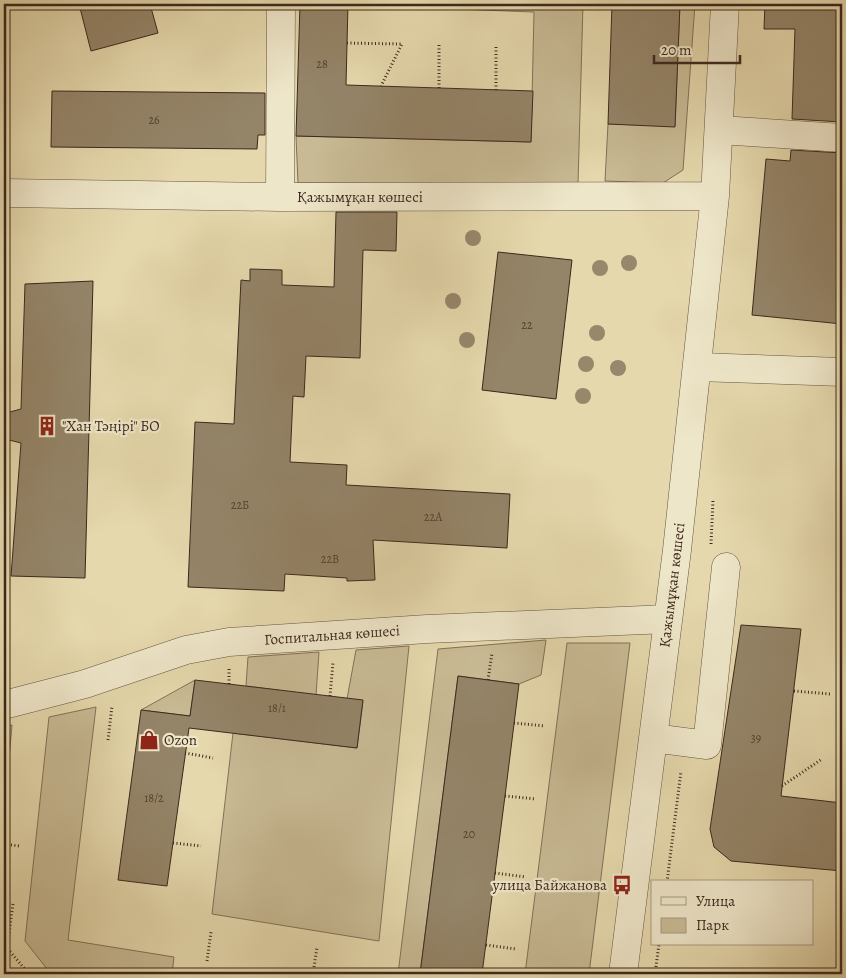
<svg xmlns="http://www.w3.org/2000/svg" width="846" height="978" font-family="Alegreya,serif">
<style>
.green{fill:#c8ba94;stroke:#827159}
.building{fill:#948468;stroke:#3c281e}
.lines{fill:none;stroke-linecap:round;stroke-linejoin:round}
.minor-casing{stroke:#665442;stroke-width:29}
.path{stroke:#3c281e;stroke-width:3;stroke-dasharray:1 2.5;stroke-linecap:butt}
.minor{stroke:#eee6c9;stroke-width:28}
.tree{fill:#97876b}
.labels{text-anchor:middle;stroke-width:4.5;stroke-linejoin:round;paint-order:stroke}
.number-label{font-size:12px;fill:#523f30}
.street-label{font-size:15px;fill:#3c281e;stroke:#eee6c9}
.poi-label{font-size:15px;fill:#3c281e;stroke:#eee6c9;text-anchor:start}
</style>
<rect width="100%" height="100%" fill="#e5d8ac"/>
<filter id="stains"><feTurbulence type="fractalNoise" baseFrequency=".004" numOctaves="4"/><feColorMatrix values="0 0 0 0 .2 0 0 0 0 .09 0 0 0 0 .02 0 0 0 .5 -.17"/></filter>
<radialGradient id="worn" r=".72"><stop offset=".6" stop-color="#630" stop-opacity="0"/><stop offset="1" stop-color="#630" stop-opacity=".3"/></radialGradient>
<path class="green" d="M454,4H583L578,184L298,183L296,136L531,142L534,12L454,9Z
M680,4H695L683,170L663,183L605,181L608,124L675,126Z
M546,640L541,675L519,684L458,676L420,974H398L438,649Z
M567,643H630L589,974H525Z
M409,646L379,941L212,914L233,733L357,748L363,701L347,699L356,650Z
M319,652L316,695L246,686L248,657Z
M195,680L190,716L141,710Z
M96,707L68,940L174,957L172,974H51L25,941L49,717Z
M12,725L9,759H4V727Z"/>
<path class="building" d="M79,4H150L158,33L91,51Z
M300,4H348L346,85L533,91L531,142L296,136Z
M612,4H680L675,127L608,124Z
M765,4H842V122L792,119L795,29H764Z
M52,91L265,93V135H258L257,149L51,147Z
M791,150L842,153V324L752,315L766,159L790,161Z
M336,212H397L396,251L363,250L360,358L306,356L304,397L293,396L290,462L347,465L346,485L510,494L507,548L373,540L375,580L347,581V578L285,574L284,591L188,587L195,422L234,424L241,280L250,281V269L282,270V285L334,287Z
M498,252L572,260L556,399L482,390Z
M93,281L85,578L11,576L21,443L5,439L6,413L21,409L25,284Z
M741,625L801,629L781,796L842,803V871L731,861L714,847L710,829Z
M458,676L519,684L505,796L482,974H420Z
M195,680L363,700L357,748L189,728L167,886L118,880L141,710L190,716Z"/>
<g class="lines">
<defs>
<path id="minor" d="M720,130L842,138
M4,193L280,197L715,196
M280,197L281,4
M697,367L842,372
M4,705L85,684L186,650L229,642L427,629L668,619
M653,738L707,745L726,567
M623,974L677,550L715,196L725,4"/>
</defs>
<use href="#minor" class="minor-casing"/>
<path class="path" d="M347,43L402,44L381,86
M439,45V88
M496,90V45
M711,544L713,500
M488,680L492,653
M229,684V669
M794,691L830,694
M330,696L333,662
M514,723L545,726
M108,740L112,706
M185,753L213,758
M782,786L822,759
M505,796L536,799
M173,843L201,846
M4,844L19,846
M495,873L526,877
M667,882L681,771
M13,904L7,948L29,974
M486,945L516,949
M207,961L211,932
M313,974L317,947
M655,974L659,944"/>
<use href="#minor" class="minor"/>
</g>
<g class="tree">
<circle cx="473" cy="238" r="8"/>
<circle cx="629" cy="263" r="8"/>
<circle cx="600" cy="268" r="8"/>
<circle cx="453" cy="301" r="8"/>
<circle cx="597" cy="333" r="8"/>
<circle cx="467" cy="340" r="8"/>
<circle cx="586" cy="364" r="8"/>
<circle cx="618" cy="368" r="8"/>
<circle cx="583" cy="396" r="8"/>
</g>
<defs>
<symbol id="building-bare" viewBox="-9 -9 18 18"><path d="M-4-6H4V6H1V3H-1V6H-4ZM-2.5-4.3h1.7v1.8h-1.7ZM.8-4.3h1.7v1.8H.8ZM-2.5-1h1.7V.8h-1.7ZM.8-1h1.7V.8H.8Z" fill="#8f2418" stroke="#eee6c9" stroke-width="2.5" paint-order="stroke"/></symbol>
<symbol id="shop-bare" viewBox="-9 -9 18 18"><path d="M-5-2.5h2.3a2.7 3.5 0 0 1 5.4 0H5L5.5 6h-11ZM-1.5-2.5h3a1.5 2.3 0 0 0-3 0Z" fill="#8f2418" stroke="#eee6c9" stroke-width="2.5" paint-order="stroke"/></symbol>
<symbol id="bus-bare" viewBox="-9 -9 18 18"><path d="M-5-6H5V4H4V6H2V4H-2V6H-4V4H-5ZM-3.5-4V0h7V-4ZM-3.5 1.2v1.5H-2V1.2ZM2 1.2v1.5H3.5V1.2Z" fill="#8f2418" stroke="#eee6c9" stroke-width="2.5" paint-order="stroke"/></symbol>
</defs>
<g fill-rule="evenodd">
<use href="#building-bare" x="33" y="412" width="28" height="28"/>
<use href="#shop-bare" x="135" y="726" width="28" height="28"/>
<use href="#bus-bare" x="608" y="871" width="28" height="28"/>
</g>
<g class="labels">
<g class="number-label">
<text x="322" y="68">28</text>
<text x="154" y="124">26</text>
<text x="527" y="329">22</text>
<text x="240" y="509">22Б</text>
<text x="433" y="521">22А</text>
<text x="330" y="563">22В</text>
<text x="277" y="712">18/1</text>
<text x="756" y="742">39</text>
<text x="154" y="802">18/2</text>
<text x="469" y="838">20</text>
</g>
<g class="street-label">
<text x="360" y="202">Қажымұқан көшесі</text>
<text transform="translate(672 585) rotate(-83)" y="5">Қажымұқан көшесі</text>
<text transform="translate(332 635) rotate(-4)" y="5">Госпитальная көшесі</text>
</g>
<g class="poi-label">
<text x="62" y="431">"Хан Тәңірі" БО</text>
<text x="164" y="745">Ozon</text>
<text x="607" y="890" text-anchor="end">улица Байжанова</text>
</g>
</g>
<rect width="846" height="978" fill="none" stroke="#e5d8ac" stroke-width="20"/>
<rect x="5" y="5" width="836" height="968" fill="none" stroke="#3c281e" stroke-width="2.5"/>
<rect x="10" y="10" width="826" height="958" fill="none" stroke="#3c281e"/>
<rect x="651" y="880" width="162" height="65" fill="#eee6c9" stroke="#a79a85"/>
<rect x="661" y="897" width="25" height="8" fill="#eee6c9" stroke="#a79a85"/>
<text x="696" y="906" font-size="15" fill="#3c281e">Улица</text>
<rect x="661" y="918" width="25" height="15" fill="#c8ba94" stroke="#a79a85"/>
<text x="696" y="930" font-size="15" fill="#3c281e">Парк</text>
<path d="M654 55v8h86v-8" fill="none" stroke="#3c281e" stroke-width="2.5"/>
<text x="661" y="55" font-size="15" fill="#3c281e" stroke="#eee6c9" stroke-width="4" paint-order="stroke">20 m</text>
<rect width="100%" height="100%" filter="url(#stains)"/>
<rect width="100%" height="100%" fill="url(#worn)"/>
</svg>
